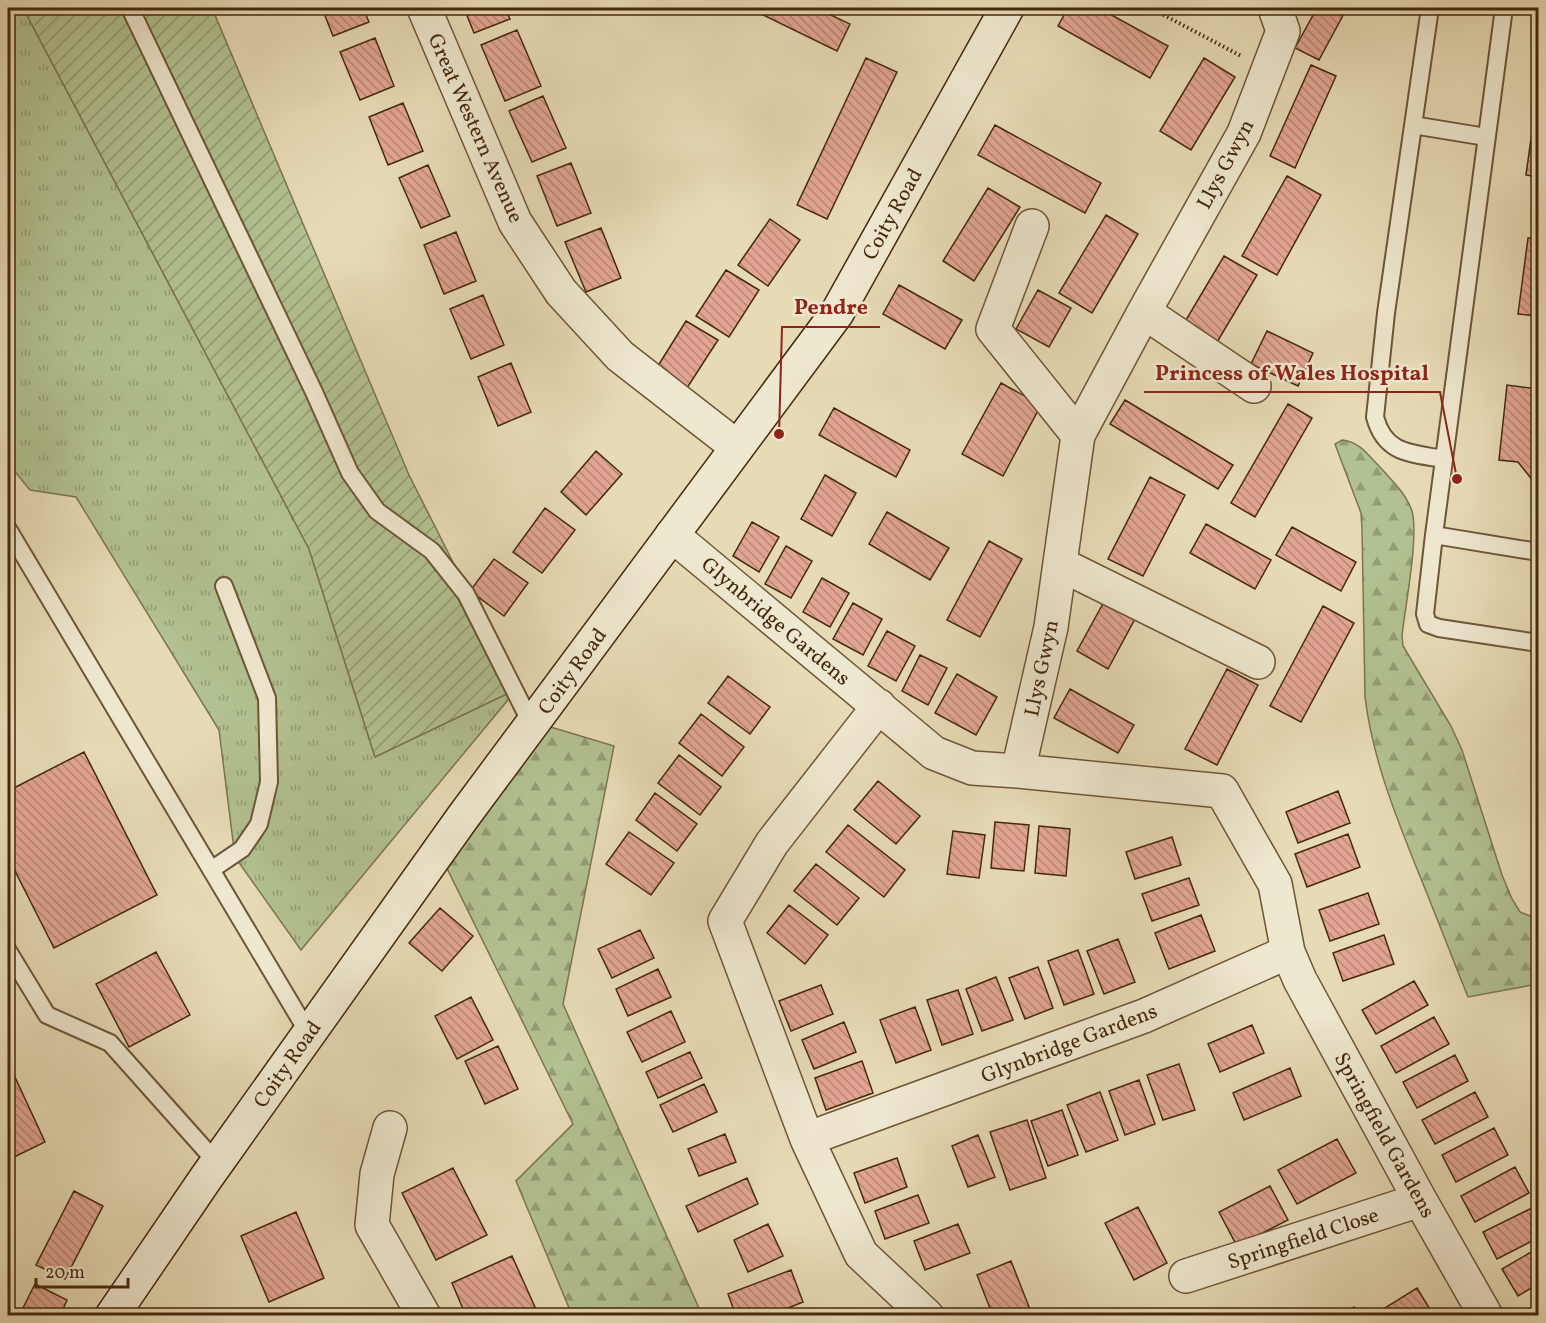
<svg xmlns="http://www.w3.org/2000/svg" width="1546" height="1323" font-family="Vollkorn,serif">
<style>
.grass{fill:url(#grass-tufts);stroke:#7c754e;stroke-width:1.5}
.forest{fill:url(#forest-firs);stroke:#7c754e;stroke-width:1.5}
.garden{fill:url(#garden-furrows);stroke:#7c754e;stroke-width:1.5}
.building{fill:url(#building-back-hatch);stroke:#45290b;stroke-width:1.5}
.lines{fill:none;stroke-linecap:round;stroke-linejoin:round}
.lane-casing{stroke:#6e5636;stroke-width:20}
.street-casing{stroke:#6e5636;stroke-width:36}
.secondary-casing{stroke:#45290b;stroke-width:36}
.path{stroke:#45290b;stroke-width:4;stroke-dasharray:1.5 3;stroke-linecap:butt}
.lane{stroke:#efe8d0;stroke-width:16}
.street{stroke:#efe8d0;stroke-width:33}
.secondary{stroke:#efe8d0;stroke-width:33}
.labels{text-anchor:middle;stroke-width:5;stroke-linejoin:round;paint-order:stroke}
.street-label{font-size:21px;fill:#45290b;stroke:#efe8d0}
.leader{fill:none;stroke:#8f2418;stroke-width:2}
.callout-dot{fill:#8f2418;stroke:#efe8d0;stroke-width:2}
.callout-label{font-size:22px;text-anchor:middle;font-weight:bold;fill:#8f2418;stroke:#efe8d0;stroke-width:5;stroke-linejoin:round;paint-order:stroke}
</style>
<defs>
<pattern id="grass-tufts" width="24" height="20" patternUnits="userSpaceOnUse" patternTransform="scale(1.5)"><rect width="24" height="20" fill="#b2c191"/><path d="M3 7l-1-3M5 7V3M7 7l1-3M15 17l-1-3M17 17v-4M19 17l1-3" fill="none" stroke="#939d75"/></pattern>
<pattern id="forest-firs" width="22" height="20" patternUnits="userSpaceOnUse" patternTransform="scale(1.5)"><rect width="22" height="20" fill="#b2c191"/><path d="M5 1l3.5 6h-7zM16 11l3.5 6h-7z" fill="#939d75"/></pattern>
<pattern id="garden-furrows" width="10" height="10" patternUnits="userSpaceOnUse" patternTransform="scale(1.5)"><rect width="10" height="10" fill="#b2c191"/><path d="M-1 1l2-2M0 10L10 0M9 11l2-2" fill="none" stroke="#939d75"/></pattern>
<pattern id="building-back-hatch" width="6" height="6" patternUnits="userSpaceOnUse" patternTransform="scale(1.5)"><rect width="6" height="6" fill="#e2a593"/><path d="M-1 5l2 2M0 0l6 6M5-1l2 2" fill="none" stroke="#b98676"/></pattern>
</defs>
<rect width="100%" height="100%" fill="#e7dbb6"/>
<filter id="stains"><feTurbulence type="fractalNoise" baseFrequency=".00333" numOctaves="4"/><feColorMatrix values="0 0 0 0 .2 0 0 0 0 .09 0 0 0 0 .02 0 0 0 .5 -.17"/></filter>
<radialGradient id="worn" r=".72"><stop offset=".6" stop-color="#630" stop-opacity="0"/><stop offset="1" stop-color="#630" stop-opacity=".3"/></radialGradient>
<path class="grass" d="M8,8H23L309,549L375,757L517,689L301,950L235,857L219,730L76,497L30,490L8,463Z"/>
<path class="forest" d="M1342,440C1360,442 1367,454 1379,466C1391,480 1406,493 1412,511C1419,538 1405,606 1402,636L1403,646L1451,726L1462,750L1502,875L1512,899L1520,912L1535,918L1538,917V984L1468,997C1450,952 1433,908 1415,864C1393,809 1372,755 1365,697L1362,529L1361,513L1335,444Z
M534,722L614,746L563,1004L702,1315H572L516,1181L573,1124L438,850Z"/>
<path class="garden" d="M23,8H212L409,475L517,689L375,757L309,549Z"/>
<path class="building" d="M322,8H363L369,22L333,36Z
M464,8H505L510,19L474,33Z
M749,8H816L850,24L837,51Z
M1068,8H1099L1168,46L1150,78L1058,26Z
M1317,8H1347L1319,60L1295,48Z
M517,30L541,86L505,101L481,45Z
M375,38L394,86L360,100L340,52Z
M866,58L897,72L827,219L797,205Z
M1204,58L1235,77L1191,150L1160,131Z
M1311,65L1336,76L1295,168L1270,156Z
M1538,88V177L1526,175Z
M543,96L566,148L532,162L509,111Z
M403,103L423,151L388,165L369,117Z
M995,125L1101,183L1085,213L978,155Z
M571,163L591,213L557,226L537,176Z
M428,165L450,216L421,228L399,178Z
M1287,176L1321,195L1277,275L1242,256Z
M988,188L1020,207L974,281L943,261Z
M1106,215L1138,234L1092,313L1059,293Z
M770,219L800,240L768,286L738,265Z
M601,228L621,278L586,292L565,242Z
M456,232L476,281L444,294L424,245Z
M1528,238L1538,239V318L1537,316L1518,314Z
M1224,256L1257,275L1213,349L1180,330Z
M726,270L759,290L729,337L696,316Z
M899,285L962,320L945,349L883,314Z
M1038,290L1071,308L1049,347L1016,329Z
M483,295L504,345L471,359L450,309Z
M686,321L718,340L687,388L656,369Z
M1267,331L1313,353L1298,386L1251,364Z
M511,363L531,412L498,426L478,377Z
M1538,381V487L1518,462L1499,460L1507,385L1530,388Z
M1001,383L1041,405L1003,476L962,454Z
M1125,400L1233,465L1218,489L1110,424Z
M1288,404L1312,418L1255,517L1231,503Z
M834,408L910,450L896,477L819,435Z
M596,451L622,474L586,515L561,492Z
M825,475L856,493L832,536L801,519Z
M1150,477L1185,495L1143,576L1108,559Z
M545,508L575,530L542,573L513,552Z
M887,512L949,548L930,580L869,544Z
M752,522L779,537L759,572L733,556Z
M1206,524L1271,560L1255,589L1190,553Z
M1292,527L1356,562L1341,591L1276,555Z
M989,541L1022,559L980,637L947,620Z
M786,546L812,561L791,598L765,584Z
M494,559L528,583L504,616L470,591Z
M822,578L849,593L830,627L803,612Z
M1105,600L1136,617L1108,669L1077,651Z
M853,603L882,619L863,655L833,639Z
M1323,606L1354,623L1301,722L1270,706Z
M887,631L915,646L896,681L868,666Z
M920,655L947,668L928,705L902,691Z
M1227,669L1258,685L1217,765L1185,749Z
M957,674L997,697L976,735L935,713Z
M728,676L770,707L750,734L708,703Z
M1070,689L1134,725L1118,753L1054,718Z
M701,714L744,747L722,776L679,743Z
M84,752L157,895L54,948L8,857V791Z
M679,755L721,787L700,815L658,783Z
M878,781L920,816L896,844L854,810Z
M1338,791L1350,823L1298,843L1286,812Z
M655,793L697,824L677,851L636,820Z
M995,822L1029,825L1024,871L991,868Z
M848,825L905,870L884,897L826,852Z
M1039,826L1070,829L1066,876L1035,873Z
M953,831L985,835L979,878L947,874Z
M629,832L674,863L651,895L606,864Z
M1348,834L1360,867L1307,887L1295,854Z
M1172,837L1181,865L1135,879L1126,852Z
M816,864L859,898L837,925L794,891Z
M1189,878L1199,905L1152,921L1142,894Z
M1368,893L1379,924L1330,941L1319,910Z
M789,905L828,935L805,964L767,933Z
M440,908L473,936L442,971L409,943Z
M1201,915L1215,951L1169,969L1155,933Z
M640,930L654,958L612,978L598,949Z
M1384,935L1394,964L1343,981L1333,953Z
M1118,939L1135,982L1104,994L1087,951Z
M1078,950L1094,994L1064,1005L1048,961Z
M156,952L190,1015L129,1047L96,984Z
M1038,967L1053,1008L1025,1019L1009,978Z
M658,969L671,997L628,1016L616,989Z
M996,977L1013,1020L982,1031L966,989Z
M1414,981L1428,1005L1376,1034L1362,1010Z
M821,985L833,1014L791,1031L779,1001Z
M958,990L973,1034L942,1045L927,1000Z
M471,997L493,1040L457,1059L435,1016Z
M915,1007L931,1050L896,1063L880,1020Z
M671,1011L685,1042L642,1062L627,1032Z
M1434,1017L1449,1044L1396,1073L1381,1046Z
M844,1022L856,1052L814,1069L802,1040Z
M1252,1025L1264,1053L1220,1072L1208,1044Z
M498,1046L518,1089L485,1104L465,1061Z
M690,1052L702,1078L658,1098L646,1072Z
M1455,1055L1468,1081L1417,1108L1403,1082Z
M862,1061L873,1093L826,1110L815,1078Z
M8,1062L45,1142L8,1160Z
M1179,1064L1195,1110L1163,1120L1147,1075Z
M1290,1068L1301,1096L1244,1120L1233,1093Z
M1139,1080L1155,1124L1125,1135L1109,1091Z
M704,1084L717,1112L673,1132L660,1105Z
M1100,1092L1118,1140L1086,1152L1067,1105Z
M1475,1092L1488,1117L1435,1144L1422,1120Z
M1062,1110L1078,1155L1048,1166L1031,1121Z
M1027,1120L1046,1178L1010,1190L990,1132Z
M1494,1128L1508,1155L1456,1182L1442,1155Z
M725,1134L736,1162L699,1176L688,1149Z
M978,1135L995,1177L968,1187L952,1146Z
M1337,1139L1356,1173L1297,1204L1278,1170Z
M897,1158L907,1187L865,1203L854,1173Z
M1515,1167L1529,1193L1475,1222L1461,1196Z
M453,1168L487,1235L436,1260L402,1193Z
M747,1178L758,1204L698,1232L686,1206Z
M1270,1186L1288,1220L1237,1246L1219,1212Z
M74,1191L103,1206L65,1279L36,1265Z
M918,1195L929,1223L885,1239L875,1211Z
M1138,1207L1167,1263L1134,1280L1105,1223Z
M1534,1207L1538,1217V1238L1497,1259L1483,1232Z
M296,1212L324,1278L269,1302L241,1236Z
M768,1224L783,1256L748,1272L734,1240Z
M958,1224L970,1253L925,1270L914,1241Z
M1538,1248V1284L1518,1296L1502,1269Z
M512,1256L539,1316H466L452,1283Z
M1011,1261L1031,1312L1021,1316H993L977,1275Z
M791,1270L803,1302L768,1316H736L728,1294Z
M35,1284L67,1300L60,1316H19Z
M1417,1288L1434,1316H1372Z
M1538,1299V1315L1532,1303Z
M1354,1307L1359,1316H1339Z"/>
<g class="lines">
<defs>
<path id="lane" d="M130,8L314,392L350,473L377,511L432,551L466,594L532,725
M1430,8L1386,313L1375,417C1385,454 1410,453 1443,459
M1504,8L1434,535L1538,552
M1413,125L1486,137
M8,529L309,1034
M1434,535L1425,614L1428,624L1439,628L1538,643
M211,870L242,849L253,833L259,824L269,782L267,698L224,586
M8,951L47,1015L110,1043L217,1163"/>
<path id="street" d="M424,8L515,222L561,292L620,356L737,447
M1032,226L993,329L1078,435
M1144,312L1254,386
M672,535L934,753L972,768L1018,771L1222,791L1275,884L1288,952L1144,1016L807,1139L725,921L772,843L879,706
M1060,564L1258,662
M1018,771L1051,627L1078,435L1144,312L1244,133L1283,31L1275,8
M1288,952L1300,980L1420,1200L1486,1316
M390,1128L377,1174L372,1225L424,1316
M807,1139L861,1254L927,1316
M1186,1276L1420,1200"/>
<path id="secondary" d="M112,1316L206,1178L463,817L837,313L1007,8"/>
</defs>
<use href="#lane" class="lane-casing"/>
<use href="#street" class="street-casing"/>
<use href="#secondary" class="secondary-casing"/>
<path class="path" d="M1162,8L1160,13L1241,56"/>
<use href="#lane" class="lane"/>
<use href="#street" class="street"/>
<use href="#secondary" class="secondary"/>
</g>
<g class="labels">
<g class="street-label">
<text transform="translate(476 128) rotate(66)" y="7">Great Western Avenue</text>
<text transform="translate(1225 164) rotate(-62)" y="7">Llys Gwyn</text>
<text transform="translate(892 214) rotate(-61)" y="7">Coity Road</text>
<text transform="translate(776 621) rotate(40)" y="7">Glynbridge Gardens</text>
<text transform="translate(1041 668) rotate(-78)" y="7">Llys Gwyn</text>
<text transform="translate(572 671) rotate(-54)" y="7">Coity Road</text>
<text transform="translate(1069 1043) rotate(-21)" y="7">Glynbridge Gardens</text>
<text transform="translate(287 1064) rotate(-55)" y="7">Coity Road</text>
<text transform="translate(1385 1135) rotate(61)" y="7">Springfield Gardens</text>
<text transform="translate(1303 1238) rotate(-18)" y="7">Springfield Close</text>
</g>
</g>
<path class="leader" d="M779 434L782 327H880M1457 479L1440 392H1144"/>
<g class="callout-dot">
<circle cx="779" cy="434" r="6"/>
<circle cx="1457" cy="479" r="6"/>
</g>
<g class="callout-label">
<text x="831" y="314">Pendre</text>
<text x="1292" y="380">Princess of Wales Hospital</text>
</g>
<rect width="1546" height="1323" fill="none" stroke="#e7dbb6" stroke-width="30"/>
<rect x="9" y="9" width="1528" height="1305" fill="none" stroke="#45290b" stroke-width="3"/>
<rect x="15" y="15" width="1516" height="1293" fill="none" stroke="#45290b" stroke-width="1.5"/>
<path d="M36 1278v9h92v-9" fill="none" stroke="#45290b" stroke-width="3"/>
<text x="45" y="1278" font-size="18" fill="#45290b" stroke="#efe8d0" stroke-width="4.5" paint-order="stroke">20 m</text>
<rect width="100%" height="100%" filter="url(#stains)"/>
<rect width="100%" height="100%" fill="url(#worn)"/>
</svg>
